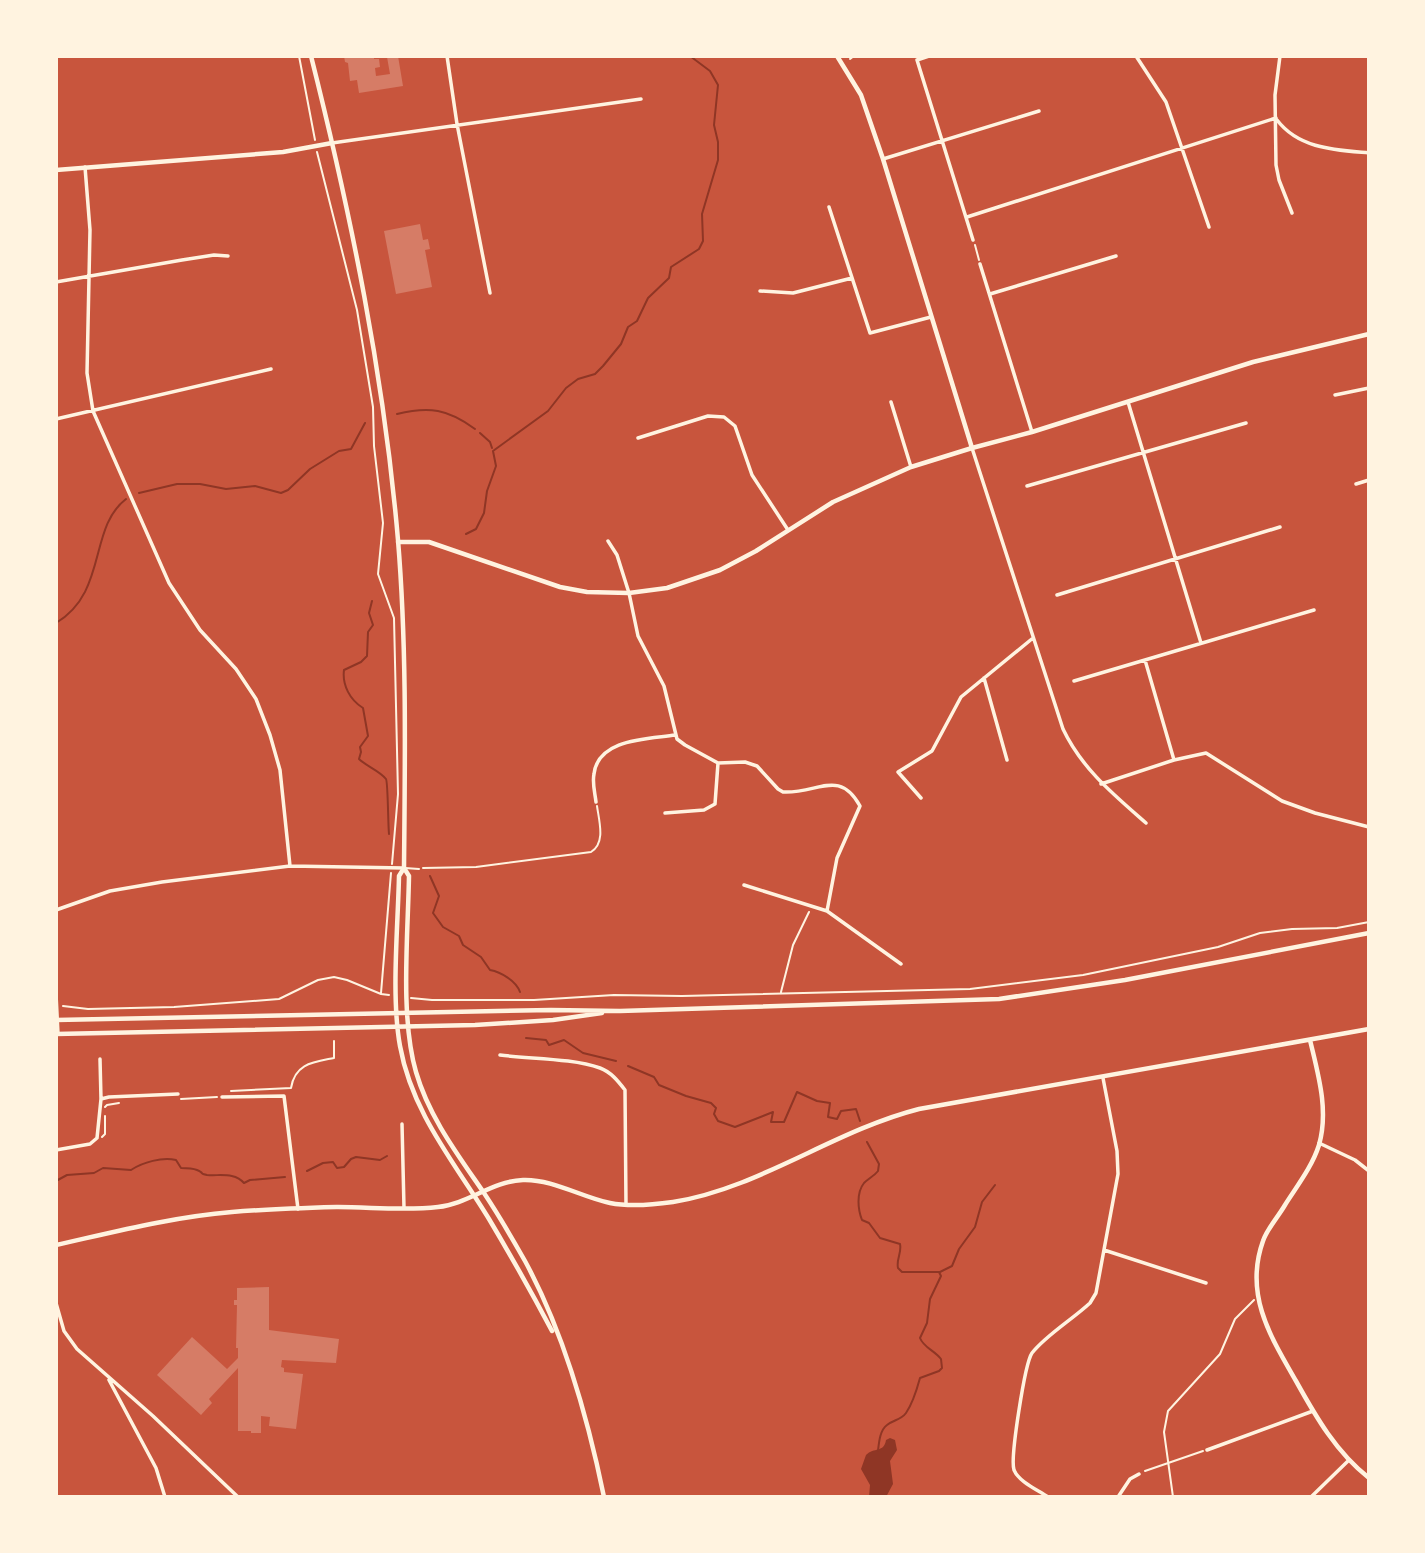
<svg xmlns="http://www.w3.org/2000/svg" width="1425" height="1553" font-family="Raleway,sans-serif">
<style>
.water{fill:#8f3625}
.lines{fill:none;stroke-linecap:round;stroke-linejoin:round}
.stream{stroke:#8f3625;stroke-width:2}
.building{fill:#d67c66}
.path{stroke:#fff3e0;stroke-width:2}
.service{stroke:#fff3e0;stroke-width:2}
.minor{stroke:#fff3e0;stroke-width:3.5}
.tertiary{stroke:#fff3e0;stroke-width:4.5}
.secondary{stroke:#fff3e0;stroke-width:4.5}
</style>
<rect width="100%" height="100%" fill="#c8553d"/>
<path class="water" d="M890,1438L895,1440L897,1450L890,1461L893,1484L886,1497H869L870,1485L861,1469L866,1455C874,1447 884,1453 886,1440Z"/>
<g class="lines">
<path class="stream" d="M397,414C429,406 448,409 475,429
M480,433L490,442L492,448
M139,493L177,484H200L226,489L255,486L281,493L288,490L310,469L339,451L351,449L365,423
M466,534L476,529L484,513L487,491L496,466L493,451L548,411L566,388L578,379L595,374L603,366L621,344L628,327L637,321L648,298L669,278L671,267L699,249L703,241L702,214L718,160V142L714,125L718,85L710,71L690,56
M372,601L369,613L373,625L368,632L367,656L361,662L344,670C342,685 350,700 363,708L368,736L360,747L361,752L359,759C366,766 380,771 386,779C388,782 388,825 389,834
M56,623C108,592 88,528 126,499
M430,876L439,896L433,913L443,927L459,936L463,945L481,957L490,970C501,972 516,981 520,992
M526,1038L546,1040L549,1045L564,1040L583,1053L616,1061
M628,1066L654,1077L659,1085L686,1096L711,1103L716,1108L714,1114L718,1121L735,1127L773,1112L771,1122H784L797,1092L817,1101L830,1103L828,1117L837,1119L841,1111L856,1109L860,1121
M867,1142L879,1164L878,1171C874,1176 868,1179 864,1183C856,1193 858,1210 862,1220L869,1223L880,1238L900,1244C902,1253 896,1259 898,1268L902,1272H939L941,1276L930,1299L927,1323L920,1338C924,1348 934,1350 941,1359L942,1368L939,1371L920,1378C917,1389 913,1403 906,1413C901,1420 893,1420 887,1425C880,1430 879,1442 878,1451
M307,1171L323,1163L333,1162L337,1168L344,1167L351,1159L356,1157L380,1160L387,1156
M56,1181L67,1175L94,1173L103,1168L131,1170C143,1162 162,1157 176,1160L181,1168C186,1168 192,1168 197,1170C206,1174 198,1173 207,1175C220,1176 235,1172 244,1183L250,1180L285,1177
M940,1272L952,1266L959,1249L975,1227L982,1202L995,1185"/>
</g>
<path class="building" d="M344,56H374V59H379L380,67L375,68L376,76L390,74L387,57L398,56L403,86L359,93L357,80L350,81L348,63L345,62Z
M420,224L423,240L428,239L430,249L425,250L432,287L396,294L384,231Z
M269,1287V1330L339,1339L336,1363L282,1360L281,1367L284,1368V1372L303,1374L296,1429L269,1426L270,1417L261,1416V1433H251V1431H238V1368L209,1399L212,1403L201,1415L157,1375L192,1337L227,1369L238,1358V1348H236L237,1305H234V1300H237V1288Z"/>
<g class="lines">
<path class="path" d="M299,56L315,140
M850,59L854,56
M317,152L357,310L373,407L374,446L383,523L378,574L394,618L398,794L392,864
M975,245L979,260
M423,868L476,867L591,852C606,843 599,821 597,806
M781,992L793,945L809,912
M381,993L391,873
M411,998L432,1000H534L614,995L682,996L970,989L1083,975L1218,947L1260,933L1292,929L1337,928L1369,922
M63,1006L88,1009L174,1007L279,999L318,980L334,977L347,980L381,994L389,995
M231,1091L291,1088C295,1063 314,1062 334,1058V1041
M181,1099L217,1097
M105,1107L107,1105L119,1103
M102,1137L105,1134V1116
M1145,1471L1203,1451
M1173,1497L1164,1432L1168,1411L1220,1354L1235,1319L1254,1300"/>
<path class="service" d="M405,868L419,869"/>
<path class="minor" d="M447,56L457,124L490,293
M929,56L917,60L973,240
M1136,56L1166,102L1209,227
M1280,56L1275,95L1276,165L1279,180L1292,213
M1277,120C1299,149 1336,150 1369,153
M332,143L641,99
M883,159L1039,111
M85,167L90,230L87,373L93,411L169,583L200,630L236,669L256,699L270,735L280,770L290,866
M829,207L870,333L931,317
M967,217L1276,118
M980,264L1032,432
M56,282L182,260L214,255L228,256
M760,291L793,293L852,278
M990,294L1116,256
M1335,395L1369,388
M891,402L911,467
M1128,402L1201,643
M56,419L271,369
M638,438L708,416L724,417L735,426L752,475L788,530
M972,448L1063,729C1082,769 1114,795 1146,823
M1356,484L1369,480
M1027,486L1246,423
M608,541L617,555L629,593L638,636L664,686L677,739L685,745L718,763L745,762L757,766L778,789L783,792C818,794 839,768 860,806L837,858L827,911
M1057,595L1280,527
M1145,660L1174,760
M984,678L1007,760
M1074,681L1314,610
M1101,784L1174,760L1206,753L1282,801L1315,813L1369,827
M921,798L898,772L932,751L961,697L1033,638
M596,802C595,793 592,783 594,774C598,738 649,739 675,735
M665,813L704,810L715,804L718,763
M744,885L827,911L901,964
M56,910L110,891L162,882L290,866L404,868
M56,994L58,1034
M500,1055C530,1059 572,1058 600,1068C611,1072 618,1081 625,1090L626,1205
M222,1097L284,1096L298,1209
M101,1099L109,1097L178,1094
M402,1124L404,1208
M1319,1143L1355,1160L1369,1171
M56,1150L90,1144L97,1138L101,1099L100,1059
M1104,1250L1206,1283
M56,1303L64,1331L77,1349L153,1416L238,1497
M109,1380L156,1468L165,1497
M1207,1450L1313,1411
M1048,1497C1038,1490 1019,1482 1014,1470C1010,1458 1025,1363 1032,1353C1046,1335 1073,1319 1090,1303L1096,1293L1118,1174L1117,1151L1103,1078
M1118,1497L1130,1479L1139,1474
M1311,1497L1348,1461"/>
<path class="tertiary" d="M837,56L861,95L883,159L972,448
M56,170L283,152L332,143
M398,542H429L560,587L587,592L629,593L667,588L720,570L756,551L833,502L911,467L972,448L1032,432L1253,362L1369,334
M1310,1040C1318,1074 1329,1110 1319,1145C1312,1167 1297,1186 1285,1205C1278,1217 1267,1229 1263,1241C1244,1294 1270,1336 1296,1381C1316,1417 1336,1452 1369,1478
M56,1245C114,1232 172,1217 232,1212C267,1209 303,1208 338,1207C371,1207 405,1211 438,1207C468,1204 492,1181 523,1180C553,1179 581,1197 610,1203C630,1207 652,1205 673,1202C760,1188 833,1131 919,1109L1369,1029"/>
<path class="secondary" d="M311,56C351,215 384,376 398,540C407,649 405,759 404,868L409,876C408,935 400,1017 416,1072C429,1117 458,1155 484,1193C498,1214 512,1238 525,1261C563,1331 588,1419 604,1497
M404,868L399,876C398,926 391,997 400,1046C412,1113 455,1163 489,1219C511,1256 532,1293 552,1331
M56,1020L551,1010L620,1011L999,999L1125,980L1369,933
M56,1034L475,1025L553,1020L602,1013"/>
</g>
<rect width="1425" height="1553" fill="none" stroke="#fff3e0" stroke-width="116"/>
</svg>
